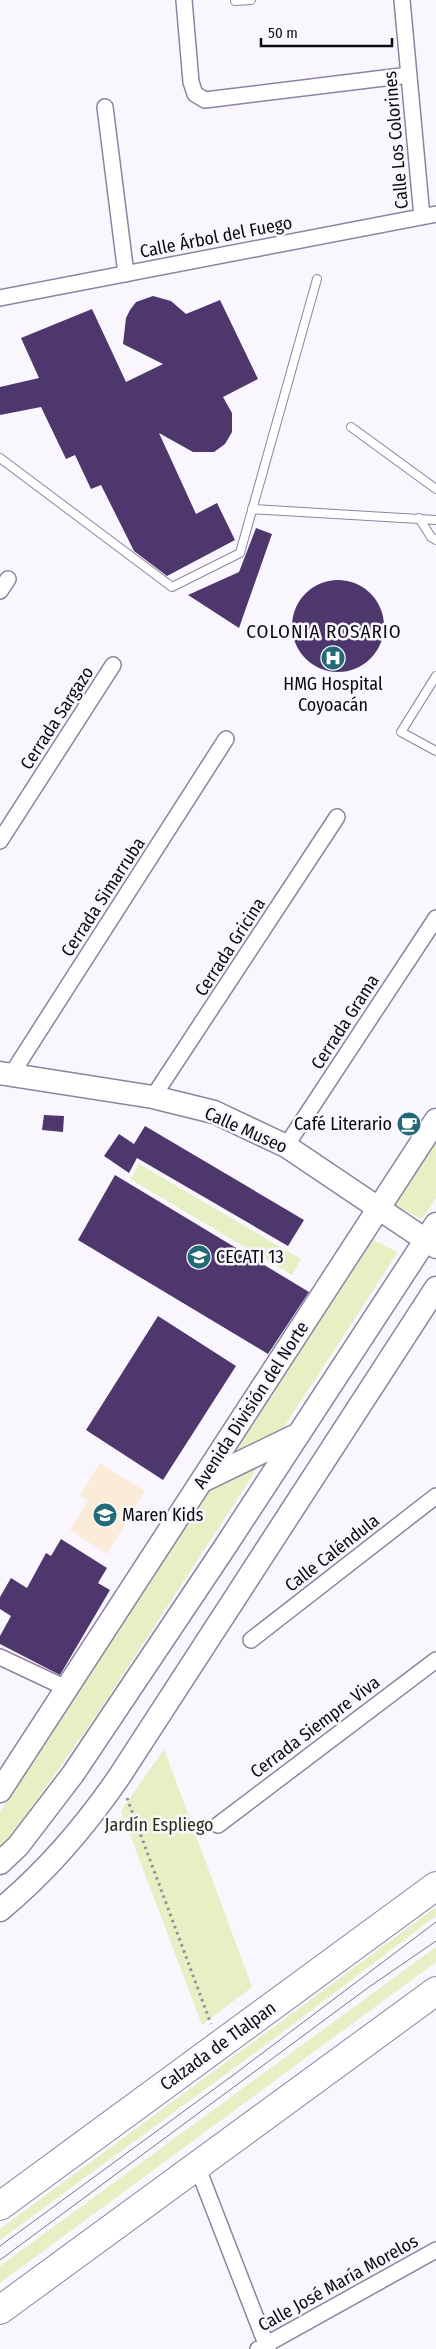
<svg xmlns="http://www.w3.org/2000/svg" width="436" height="2349" font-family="'Fira Sans Condensed',sans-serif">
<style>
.education{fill:#fbecd9}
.green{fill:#e7efc5}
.building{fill:#4d376c}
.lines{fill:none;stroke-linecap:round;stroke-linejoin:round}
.lane-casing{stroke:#8d83a0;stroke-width:10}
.street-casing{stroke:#8d83a0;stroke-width:18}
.secondary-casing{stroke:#8d83a0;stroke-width:25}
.highway-casing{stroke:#8d83a0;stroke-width:30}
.path{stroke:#939098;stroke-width:3;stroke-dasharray:2.5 4;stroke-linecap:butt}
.lane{stroke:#fff;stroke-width:8}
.street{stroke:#fff;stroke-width:15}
.secondary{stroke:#fff;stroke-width:22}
.highway{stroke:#fff;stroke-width:28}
.tram{stroke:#7b7880;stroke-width:1}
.labels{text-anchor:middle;stroke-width:5;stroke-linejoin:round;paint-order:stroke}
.street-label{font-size:18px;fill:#0d0913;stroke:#f9f7fd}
.poi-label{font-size:18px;fill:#0d0913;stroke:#f9f7fd;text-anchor:start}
.park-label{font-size:18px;fill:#2a2f11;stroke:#f9f7fd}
.neighbourhood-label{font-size:19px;letter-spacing:1px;fill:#0d0913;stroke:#f9f7fd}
</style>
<rect width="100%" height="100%" fill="#f9f7fd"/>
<path class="education" d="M100,1463L145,1491L107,1554L70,1530L88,1501L80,1495Z"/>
<path class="green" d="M436,1135V1198L422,1219L391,1204Z
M139,1164L301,1259L292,1275L130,1179Z
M373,1240L398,1252L98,1713L12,1835L0,1846V1812Z
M164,1749L252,1987L202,2025L121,1811Z
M436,1907V1916L271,2041L0,2240V2229Z
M436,1947V1962L0,2283V2266Z"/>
<path class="building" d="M153,296L171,301L186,314L220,300L258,379L223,397L232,413V432L225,444L214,452H193L159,433L196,514L217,503L235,540L167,576L134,551L101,485L91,489L75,455L66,459L41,407L0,415V387L39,378L21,338L92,309L126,382L163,364L123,344L126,318L130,310L136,302Z
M256,528L272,534L239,628L188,595L239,572Z
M292 626a46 46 0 1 1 92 0a46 46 0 1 1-92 0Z
M44,1115L64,1116L63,1132L42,1130Z
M145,1126L304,1220L288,1246L137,1158L129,1173L104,1156L119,1134L134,1144Z
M115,1175L309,1292L268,1354L78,1240Z
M158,1316L236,1366L163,1480L86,1430Z
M61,1539L107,1568L98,1583L110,1590L60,1675L0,1644V1636L11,1616L0,1609V1597L11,1578L27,1588L46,1553L51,1556Z"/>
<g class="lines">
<defs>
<path id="lane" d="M235,1L251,0
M351,427L436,489
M0,458L172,587L240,553L317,279
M252,509L436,520
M419,518L431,537L436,540
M436,676L401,732L436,751"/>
<path id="street" d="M184,0L191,82L195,94L205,100L409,75
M402,0L422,217
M105,107L126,274
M0,298L436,214
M0,591L8,579
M0,841L113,665
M11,1075L226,739
M153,1097L337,817
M286,1146L436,918
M251,1640L436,1496
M0,1657L68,1689
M218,1825L436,1660
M197,2166L268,2349
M258,2349L436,2250"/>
<path id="secondary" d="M0,1073L153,1097L214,1112L286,1146L436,1247
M204,1480L299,1434
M0,1791L436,1120
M0,1863L18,1846L73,1774L223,1550L436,1224
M0,1910C45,1873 86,1825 119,1777L436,1288"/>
<path id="highway" d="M0,2206L436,1886
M0,2310L436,1991"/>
</defs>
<use href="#lane" class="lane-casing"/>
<use href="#street" class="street-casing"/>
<use href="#secondary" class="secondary-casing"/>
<use href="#highway" class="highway-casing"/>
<path class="path" d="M127,1798L211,2024"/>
<use href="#lane" class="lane"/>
<use href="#street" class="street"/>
<use href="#secondary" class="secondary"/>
<use href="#highway" class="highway"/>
<path class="tram" d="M0,2246L236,2073L436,1922
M0,2260L369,1987L436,1941"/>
</g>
<defs>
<symbol id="hospital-disc" viewBox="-11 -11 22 22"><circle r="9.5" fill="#226b76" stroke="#f9f7fd"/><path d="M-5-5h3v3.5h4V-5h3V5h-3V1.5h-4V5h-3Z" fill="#fff"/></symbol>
<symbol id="cafe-disc" viewBox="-11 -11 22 22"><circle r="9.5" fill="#226b76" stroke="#f9f7fd"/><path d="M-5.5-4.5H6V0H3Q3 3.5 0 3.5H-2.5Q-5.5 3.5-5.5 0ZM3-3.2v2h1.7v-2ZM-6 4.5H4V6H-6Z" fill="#fff"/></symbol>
<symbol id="university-disc" viewBox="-11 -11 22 22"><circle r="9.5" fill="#226b76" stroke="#f9f7fd"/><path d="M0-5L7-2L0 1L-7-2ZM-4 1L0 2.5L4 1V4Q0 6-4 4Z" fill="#fff"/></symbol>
<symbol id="school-disc" viewBox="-11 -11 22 22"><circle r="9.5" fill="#226b76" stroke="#f9f7fd"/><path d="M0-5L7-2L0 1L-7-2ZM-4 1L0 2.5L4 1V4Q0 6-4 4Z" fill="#fff"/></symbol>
</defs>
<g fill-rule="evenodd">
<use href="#hospital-disc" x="319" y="644" width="28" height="28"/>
<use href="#cafe-disc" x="395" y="1110" width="28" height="28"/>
<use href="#university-disc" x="185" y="1243" width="28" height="28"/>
<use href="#school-disc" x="91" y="1501" width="28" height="28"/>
</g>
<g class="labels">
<g class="street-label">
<text transform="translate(396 140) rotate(-95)" y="6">Calle Los Colorines</text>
<text transform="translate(216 237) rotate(-11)" y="6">Calle Árbol del Fuego</text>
<text transform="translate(57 718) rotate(-57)" y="6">Cerrada Sargazo</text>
<text transform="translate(103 897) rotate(-57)" y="6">Cerrada Simarruba</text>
<text transform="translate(230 947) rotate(-57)" y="6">Cerrada Gricina</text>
<text transform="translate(345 1022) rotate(-57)" y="6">Cerrada Grama</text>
<text transform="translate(246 1130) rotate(24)" y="6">Calle Museo</text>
<text transform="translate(251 1405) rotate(-57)" y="6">Avenida División del Norte</text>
<text transform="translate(332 1553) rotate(-38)" y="6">Calle Caléndula</text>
<text transform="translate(315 1727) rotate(-37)" y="6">Cerrada Siempre Viva</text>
<text transform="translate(218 2046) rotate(-36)" y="6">Calzada de Tlalpan</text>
<text transform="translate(338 2283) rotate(-29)" y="6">Calle José María Morelos</text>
</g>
<g class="poi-label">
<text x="333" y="690" text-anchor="middle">HMG Hospital<tspan x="333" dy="21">Coyoacán</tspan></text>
<text x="392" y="1130" text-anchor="end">Café Literario</text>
<text x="216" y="1263">CECATI 13</text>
<text x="122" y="1521">Maren Kids</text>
</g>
<g class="park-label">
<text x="159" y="1831">Jardín Espliego</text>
</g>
<g class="neighbourhood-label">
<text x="324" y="638">COLONIA ROSARIO</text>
</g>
</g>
<path d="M261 38v8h131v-8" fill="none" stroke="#0d0913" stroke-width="2.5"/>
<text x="268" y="38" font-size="15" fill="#0d0913" stroke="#f9f7fd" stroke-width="4" paint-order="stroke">50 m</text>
</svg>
